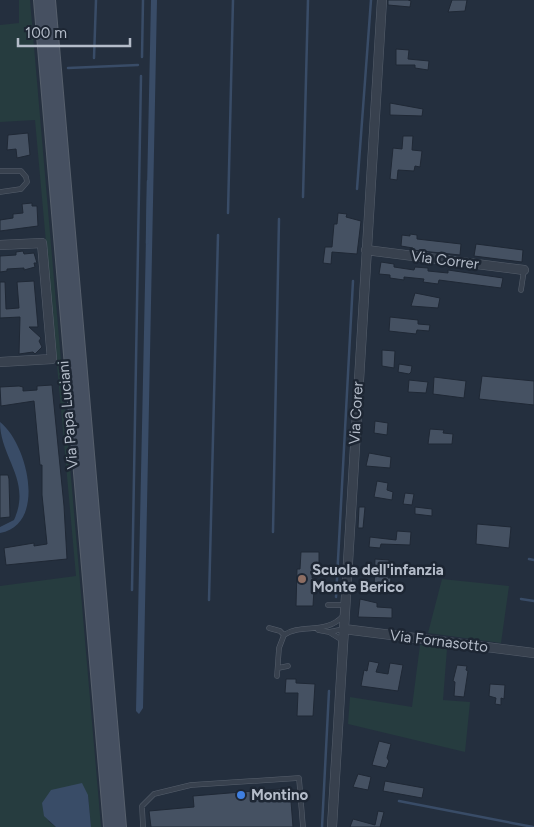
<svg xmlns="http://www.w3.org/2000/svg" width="534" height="827" font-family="Figtree,sans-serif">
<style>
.green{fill:#263c3f}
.water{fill:#394c67}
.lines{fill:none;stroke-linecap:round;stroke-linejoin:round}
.stream{stroke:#394c67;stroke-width:2.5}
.building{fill:#455162;stroke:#1f2835}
.lane-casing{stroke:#565f6c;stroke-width:5.5}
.street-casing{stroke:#565f6c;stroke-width:10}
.secondary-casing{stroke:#565f6c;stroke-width:14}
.lane{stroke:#38414e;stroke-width:4.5}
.street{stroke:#38414e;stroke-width:9}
.secondary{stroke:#465061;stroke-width:12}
.education-dot{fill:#8d6e63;stroke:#1d2633;stroke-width:2}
.shop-dot{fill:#3f7fe0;stroke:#1d2633;stroke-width:2}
.labels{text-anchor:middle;stroke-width:5;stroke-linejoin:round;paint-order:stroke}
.street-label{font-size:15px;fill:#b4bcc9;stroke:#1d2633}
.poi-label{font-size:15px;font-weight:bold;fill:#b4bcc9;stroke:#1d2633;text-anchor:start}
</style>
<rect width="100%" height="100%" fill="#242f3e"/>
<path class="green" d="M19,0H30L101,827H91L88,795L48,821L56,827H0V586L76,576L35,120L0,122V25L19,23Z
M442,579L509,586L501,643L428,633Z
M420,645L447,649L443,700L470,702L465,752L348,724L350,697L412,707Z"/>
<path class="water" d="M151,0H157L143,708L139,714L136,711Z
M0,422C28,444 47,525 0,533V527L14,520C32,480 0,458 0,422Z
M82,783L88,795L91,827H56L44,816L42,803L51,790Z"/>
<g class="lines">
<path class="stream" d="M142,57L143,0
M94,58L96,0
M68,68L138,65
M357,189L371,0
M303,197L308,0
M228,213L233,0
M147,243L148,181
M273,532L279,219
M529,559L534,560
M132,590L141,76
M336,597L353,281
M521,599L534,601
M209,600L218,235
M399,801L533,827
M322,827L329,691"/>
</g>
<path class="building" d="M388,0H408L411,1L410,7L388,5Z
M452,0H467L465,11L448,12Z
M396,49L409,50L408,59L429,61L428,70L415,68V65H396Z
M390,103L423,109L422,116L390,115Z
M28,133L30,155L17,158L16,149L7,150L8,135Z
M403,136H413L412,150L422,151L420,167L415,166L414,171L398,170L397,180L390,179L393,148L402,149Z
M32,203V206H37L38,226L0,231V220L13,218V214L23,213L22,204Z
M338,213L347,214L346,217L361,221L357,254L332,252L331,264L323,263L325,247H332L334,224H337Z
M410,234L417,235V239L461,244L460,255L412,250L413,248L401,246L402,235L410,236Z
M476,244L523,250L522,262L474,256Z
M23,251L24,254L34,253L37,263H34L35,267L24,270V268L7,269V271L0,272V256L16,255V252Z
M381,262L394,264V267L414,270L415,267L428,268V271L448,273V270L503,278L501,288L439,280L438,284L423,282L424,279L404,277V280L390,278V275L379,274Z
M34,281L38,327H29L41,338L39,341L42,347L35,354L33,352L19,354L20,317L0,318V282H5L6,309L19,308L17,282Z
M415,293L440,298L438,308L411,306Z
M390,317L418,320V324L430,325L429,331L417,330L416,334L389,331Z
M382,350L395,351L394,368L382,366Z
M399,364L412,366L411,372L409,374L398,372Z
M482,376L534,381V405L479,399Z
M434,377L466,381L464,398L433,394Z
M409,380L428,382L426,393L408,392Z
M52,385L64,506L67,559L6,565L4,548L34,543V546L47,544L42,495V465H40L34,401L1,406L0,387L19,386L23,387V391L37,390V386Z
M375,421L388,423L387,435L374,433Z
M430,429L444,430L443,433L453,434L452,444H428Z
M369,453L391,457L390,468L366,466Z
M0,475H8L9,479L10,517L0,518Z
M377,481L388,483L387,490L393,492L392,500L374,497Z
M405,493L414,494L412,505L403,504Z
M359,507H365L363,528H358Z
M415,507L432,509V516L415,514Z
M477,524L511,527L509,548L476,544Z
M397,531L411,532L410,545L381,544L380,548L369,547L370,537L396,540Z
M301,552H319V563H313L312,578L318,579L317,589H314L313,606H296L297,569H300Z
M375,559L389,560L388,578H391L390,590L374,589Z
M360,599L377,603V607L392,608V618L358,617Z
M369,661L379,663L376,672L388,674L390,663L403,665L398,691L361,686L364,670L367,671Z
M457,665L467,666L466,670L468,671L464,697L454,696L455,682L453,681Z
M286,679H296V683L315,684L313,716H297L298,693H285Z
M490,684L505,685L504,699L501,698V705L495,704L496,698L489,696Z
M379,741L391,744L387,758L389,761L386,768L372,765Z
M358,774L371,777L368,790L353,787Z
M385,781L424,788L422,798L383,791Z
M290,788L293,827H151L149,811L194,807L193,796Z
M378,811L384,812L380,827H350L353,819L375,825Z"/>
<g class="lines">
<defs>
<path id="lane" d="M0,171H21L26,177L27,182L21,189L0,192
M521,290L524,270
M328,605H345
M269,628L280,631L284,635
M318,630L329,632L342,640
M329,632L344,629
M278,668L288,666
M277,676L279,648L284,635C301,623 326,635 343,616
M143,827L142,806L154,794L191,785L299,778L303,827"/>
<path id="street" d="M0,245L42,243L52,359L0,362
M366,250L524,270
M344,629L534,653
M332,827L382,0"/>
<path id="secondary" d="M40,0L110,827
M49,0L120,827"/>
</defs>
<use href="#lane" class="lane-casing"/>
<use href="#street" class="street-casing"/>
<use href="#secondary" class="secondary-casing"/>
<use href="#lane" class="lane"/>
<use href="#street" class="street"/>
<use href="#secondary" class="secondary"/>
</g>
<circle class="education-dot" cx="302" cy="579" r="5"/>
<circle class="shop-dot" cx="241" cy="795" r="5"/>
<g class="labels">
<g class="street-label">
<text transform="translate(445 260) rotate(7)" y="5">Via Correr</text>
<text transform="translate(356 413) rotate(-87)" y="5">Via Corer</text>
<text transform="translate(68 415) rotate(-95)" y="5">Via Papa Luciani</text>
<text transform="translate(439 641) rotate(7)" y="5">Via Fornasotto</text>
</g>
<g class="poi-label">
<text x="312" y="575">Scuola dell'infanzia<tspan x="312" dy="17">Monte Berico</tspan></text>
<text x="251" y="800">Montino</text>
</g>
</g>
<path d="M18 38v8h112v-8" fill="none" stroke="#b4bcc9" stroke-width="2.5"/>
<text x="25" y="38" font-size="15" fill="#b4bcc9" stroke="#1d2633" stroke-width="4" paint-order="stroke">100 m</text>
</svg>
